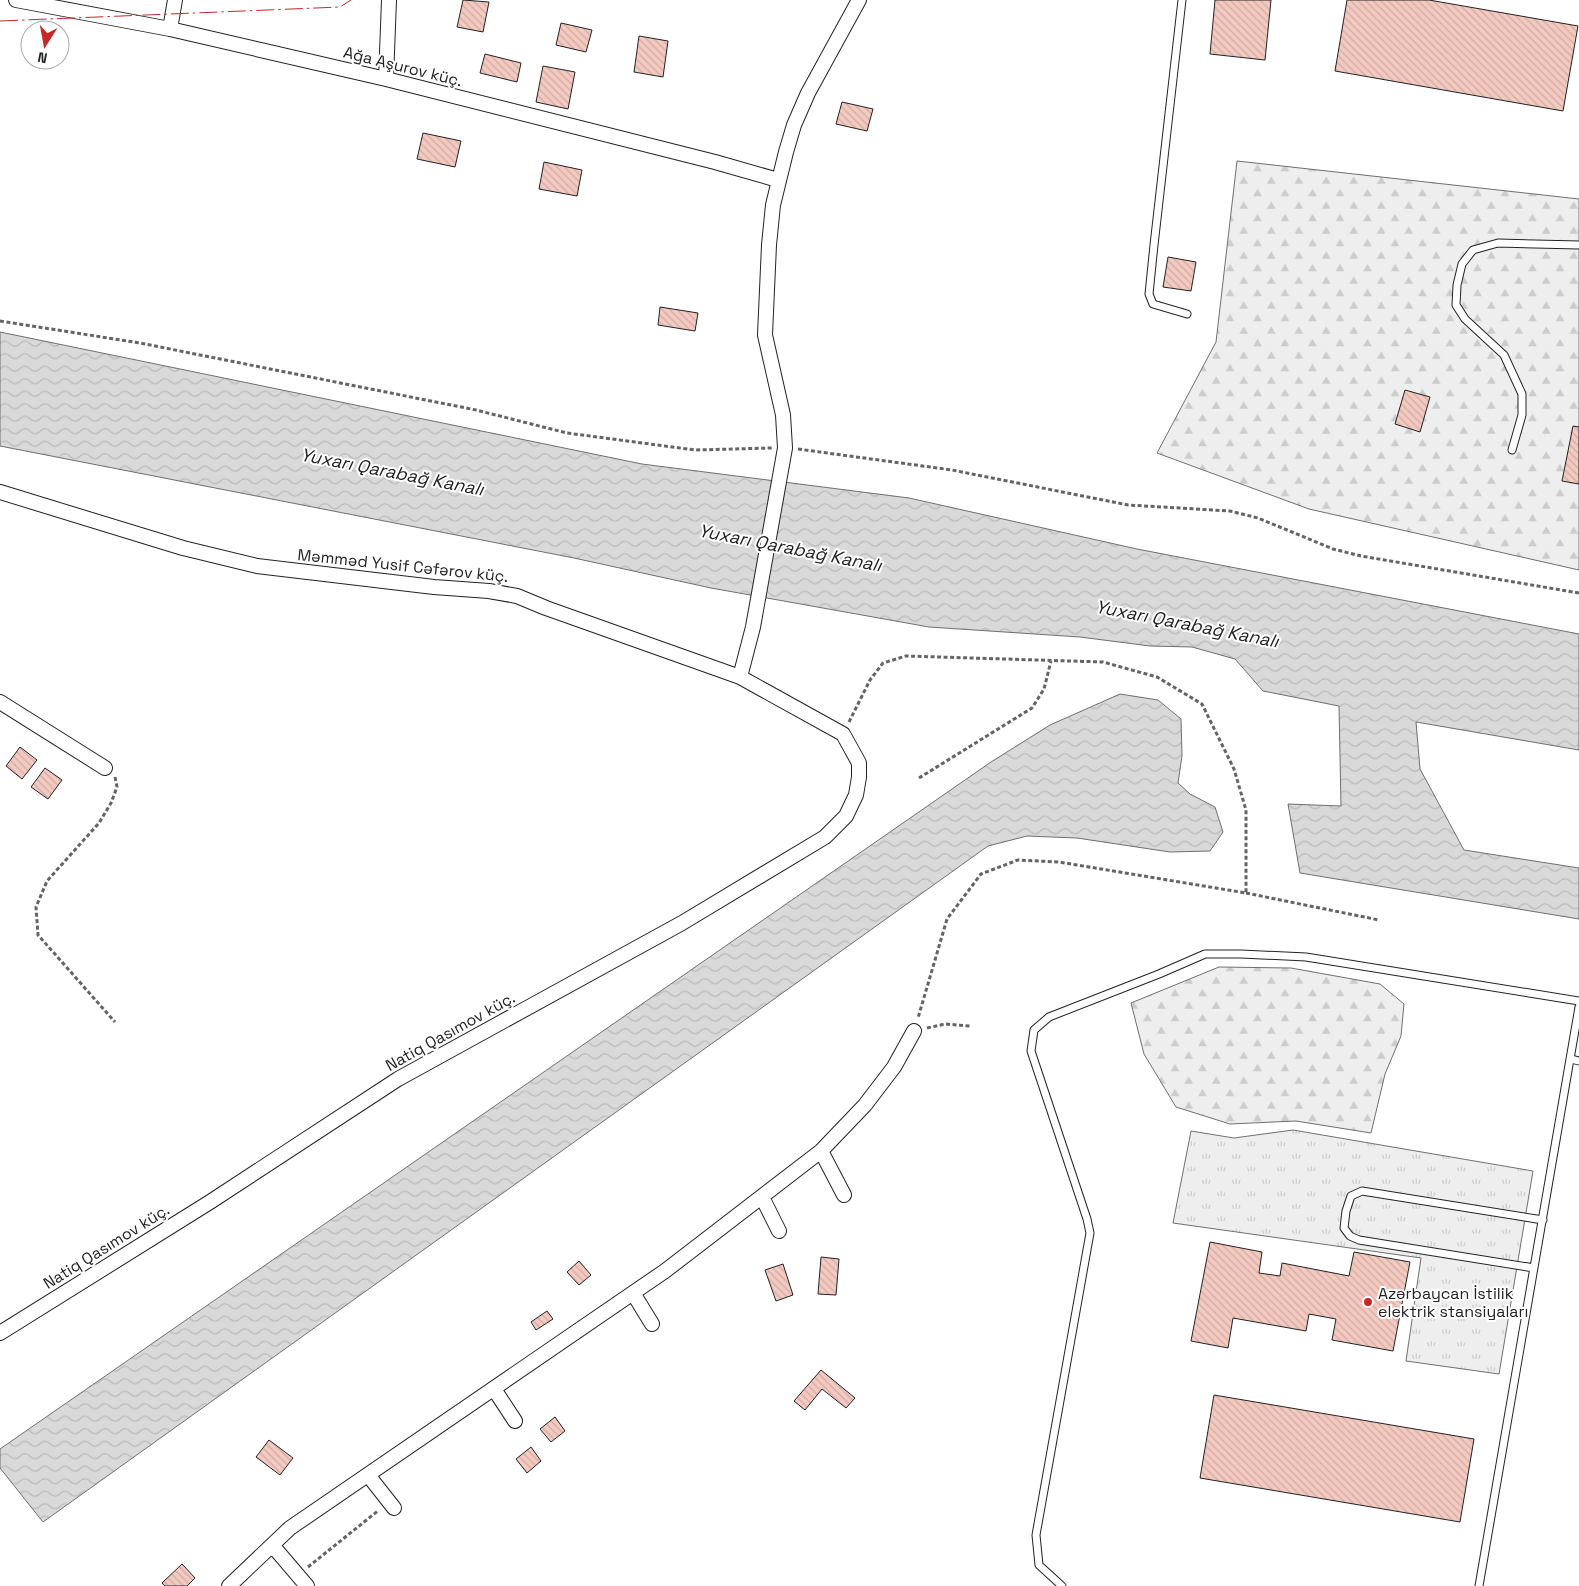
<svg xmlns="http://www.w3.org/2000/svg" width="1579" height="1586" font-family="'Space Grotesk',sans-serif">
<style>
.forest{fill:url(#forest-firs);stroke:#6f6f6f}
.park{fill:url(#park-tufts);stroke:#6f6f6f}
.water{fill:url(#water-waves);stroke:#6f6f6f}
.building{fill:url(#building-back-hatch);stroke:#222}
.lines{fill:none;stroke-linecap:round;stroke-linejoin:round}
.lane-casing{stroke:#222;stroke-width:9}
.street-casing{stroke:#222;stroke-width:16}
.path{stroke:#646464;stroke-width:3;stroke-dasharray:4 2.5;stroke-linecap:butt}
.lane{stroke:#fff;stroke-width:7}
.street{stroke:#fff;stroke-width:14}
.power{stroke:#c62828;stroke-width:1;stroke-dasharray:18 4 2.5 4;stroke-linecap:butt}
.poi-dot{fill:#c62828;stroke:#fff;stroke-width:2}
.labels{text-anchor:middle;stroke-width:4;stroke-linejoin:round;paint-order:stroke}
.street-label{font-size:16px;fill:#222;stroke:#fff}
.poi-label{font-size:16px;fill:#222;stroke:#fff;text-anchor:start}
.water-label{font-size:18px;font-style:italic;fill:#222;stroke:#fff}
</style>
<defs>
<pattern id="forest-firs" width="22" height="20" patternUnits="userSpaceOnUse" patternTransform="scale(1.25)"><rect width="22" height="20" fill="#eee"/><path d="M5 1l3.5 6h-7zM16 11l3.5 6h-7z" fill="#ccc"/></pattern>
<pattern id="park-tufts" width="24" height="20" patternUnits="userSpaceOnUse" patternTransform="scale(1.25)"><rect width="24" height="20" fill="#eee"/><path d="M3 7l-1-3M5 7V3M7 7l1-3M15 17l-1-3M17 17v-4M19 17l1-3" fill="none" stroke="#ccc"/></pattern>
<pattern id="water-waves" width="16" height="10" patternUnits="userSpaceOnUse" patternTransform="scale(1.25)"><rect width="16" height="10" fill="#d9d9d9"/><path d="M0 5q4-4 8 0t8 0" fill="none" stroke="#bababa"/></pattern>
<pattern id="building-back-hatch" width="6" height="6" patternUnits="userSpaceOnUse" patternTransform="scale(1.25)"><rect width="6" height="6" fill="#f3c9c0"/><path d="M-1 5l2 2M0 0l6 6M5-1l2 2" fill="none" stroke="#d0aca5"/></pattern>
</defs>
<rect width="100%" height="100%" fill="#fff"/>
<path class="forest" d="M1237,161L1579,199V570L1309,509L1157,453L1216,342Z
M1219,967L1291,968L1380,984L1404,1004L1401,1036L1385,1074L1371,1133L1296,1121L1230,1124L1176,1107L1144,1054L1131,1003Z"/>
<path class="park" d="M1293,1130L1533,1171L1499,1374L1406,1361L1421,1258L1173,1223L1191,1131L1234,1138Z"/>
<path class="water" d="M0,332L642,464L909,498L1137,549L1579,634V750L1416,722L1420,769L1464,850L1579,868V919L1300,873L1288,804L1341,806L1339,706L1263,691L1235,659L1192,647L1150,646L1080,637L929,627L711,588L574,558L0,446Z
M1120,694L1158,700L1181,719L1182,756L1178,783L1190,794L1215,807L1223,832L1210,851L1170,852L1077,838L1027,836L988,846L43,1522L0,1468V1449L991,762L1050,725Z"/>
<path class="building" d="M463,0L489,2L483,32L457,27Z
M1215,0H1271L1265,60L1210,54Z
M1347,0H1429L1578,26L1563,111L1335,71Z
M561,23L592,30L586,52L556,45Z
M639,36L668,41L663,77L634,72Z
M485,54L521,63L517,82L480,73Z
M543,66L575,72L568,109L536,102Z
M842,102L873,109L867,131L836,124Z
M423,133L461,141L455,167L417,159Z
M544,162L582,170L577,196L539,189Z
M1168,257L1196,262L1191,291L1163,287Z
M660,307L698,313L695,331L658,325Z
M1405,390L1430,397L1420,432L1395,424Z
M1573,426L1579,427V484L1562,481Z
M20,747L37,760L22,779L6,766Z
M45,768L62,780L48,799L31,787Z
M1210,1242L1262,1252L1259,1273L1280,1276L1282,1263L1349,1276L1354,1252L1410,1262L1393,1351L1332,1340L1336,1319L1309,1314L1306,1331L1233,1318L1228,1348L1191,1341Z
M821,1257L839,1259L836,1295L818,1294Z
M579,1261L591,1275L579,1285L567,1272Z
M783,1264L793,1295L776,1301L765,1270Z
M547,1311L553,1319L536,1330L531,1322Z
M821,1370L855,1398L846,1408L822,1389L805,1410L794,1401Z
M1214,1395L1474,1439L1460,1522L1200,1478Z
M555,1417L565,1431L551,1442L540,1429Z
M269,1440L293,1458L280,1475L256,1457Z
M531,1447L541,1461L527,1473L516,1459Z
M182,1564L195,1578L187,1586H165L162,1583Z"/>
<g class="lines">
<defs>
<path id="lane" d="M1182,0L1154,245L1149,294L1153,304L1187,314
M1512,450L1522,415V394L1504,355L1465,319L1456,305L1457,285L1462,264L1473,250L1498,243L1579,245
M1571,1059L1579,1061
M1534,1268L1359,1240L1350,1236L1344,1228L1346,1211L1351,1196L1362,1191L1543,1220
M1062,1586L1039,1565L1036,1535L1090,1233L1087,1219L1031,1051L1034,1030L1049,1017L1159,974L1205,954H1241L1306,957L1579,1001
M1479,1586L1579,1007"/>
<path id="street" d="M16,0L170,29L386,79L715,162L778,180
M170,29L175,0
M386,79L389,0
M0,492L183,548L257,566L434,587L489,591L517,596L546,608L740,677L843,734L859,763V777L856,795L846,816L825,837L682,923L398,1079L210,1202L0,1333
M740,677L753,627L785,448L783,415L765,335L769,245L773,205L786,152L794,125L808,93L859,0
M0,702L105,768
M821,1151L844,1195
M762,1197L779,1231
M633,1293L652,1324
M494,1389L515,1421
M368,1475L394,1508
M272,1545L307,1586
M229,1586L290,1528L665,1271L821,1151L865,1105L894,1067L914,1031"/>
</defs>
<use href="#lane" class="lane-casing"/>
<use href="#street" class="street-casing"/>
<path class="path" d="M0,321L140,343L476,410L567,433L695,450L772,448
M798,449L952,470L1128,505L1230,511L1258,518L1333,549L1361,556L1579,593
M849,722L870,680L883,663L906,656L1103,662L1157,677L1202,704L1234,769L1246,810V893L1059,862L1018,860L981,874L947,919L918,1018
M115,777L117,787L111,803L99,823L47,881L36,907L38,935L115,1022
M919,778L1032,708L1044,689L1051,661
M1246,893L1379,920
M927,1028L945,1024L970,1026
M308,1567L379,1510"/>
<use href="#lane" class="lane"/>
<use href="#street" class="street"/>
<path class="power" d="M0,21L340,7L351,0"/>
</g>
<circle class="poi-dot" cx="1368" cy="1302" r="5"/>
<g class="labels">
<g class="street-label">
<text transform="translate(403 66) rotate(14)" y="6">Ağa Aşurov küç.</text>
<text transform="translate(403 565) rotate(6)" y="6">Məmməd Yusif Cəfərov küç.</text>
<text transform="translate(450 1031) rotate(-29)" y="6">Natiq Qasımov küç.</text>
<text transform="translate(106 1246) rotate(-32)" y="6">Natiq Qasımov küç.</text>
</g>
<g class="poi-label">
<text x="1378" y="1299">Azərbaycan İstilik<tspan x="1378" dy="18">elektrik stansiyaları</tspan></text>
</g>
<g class="water-label">
<text transform="translate(392 472) rotate(11)" y="6">Yuxarı Qarabağ Kanalı</text>
<text transform="translate(790 548) rotate(11)" y="6">Yuxarı Qarabağ Kanalı</text>
<text transform="translate(1187 624) rotate(11)" y="6">Yuxarı Qarabağ Kanalı</text>
</g>
</g>
<g transform="translate(45 45) rotate(191)"><circle r="24" fill="#ffffff" stroke="#a7a7a7"/>
<path d="M0-4L9 19L0 12L-9 19Z" fill="#c62828"/>
<text y="-8" font-size="14" font-weight="bold" text-anchor="middle" fill="#222222">N</text>
</g>
</svg>
